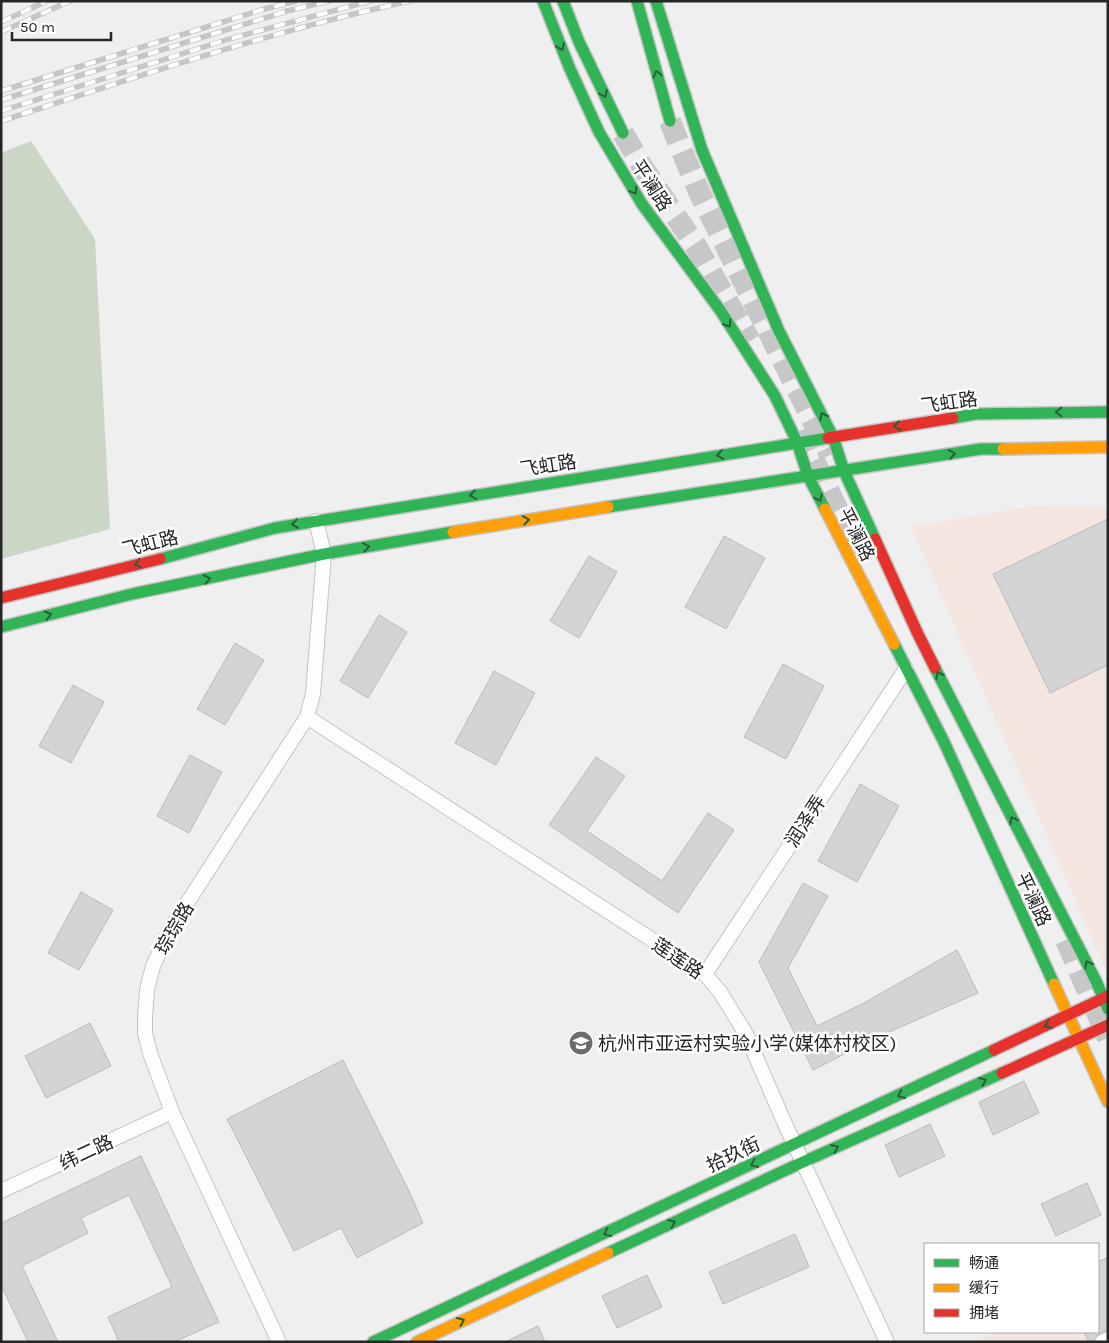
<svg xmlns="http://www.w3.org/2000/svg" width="1109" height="1343" font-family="Karla,'Noto Sans SC',sans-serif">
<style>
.commercial{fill:#f3e6e1}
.forest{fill:#cbd6c4}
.building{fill:#d4d4d4;stroke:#bbbbbc}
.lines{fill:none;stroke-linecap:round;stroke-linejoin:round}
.primary-tunnel{stroke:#c7c7c8;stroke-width:22;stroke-dasharray:22 11;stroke-linecap:butt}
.street-casing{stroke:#c4c4c5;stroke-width:16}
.fast-casing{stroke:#c4c4c5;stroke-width:14}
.slow-casing{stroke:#c4c4c5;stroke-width:14}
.jam-casing{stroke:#c4c4c5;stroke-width:14}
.street{stroke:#fdfdfd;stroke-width:14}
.fast{stroke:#30b455;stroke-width:11}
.slow{stroke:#ff9f0a;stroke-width:11}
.jam{stroke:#e5322d;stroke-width:11}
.rail-casing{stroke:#c6c6c7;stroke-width:5.5}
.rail{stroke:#fff;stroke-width:4;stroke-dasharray:11;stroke-linecap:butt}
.oneway{stroke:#2a5f39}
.labels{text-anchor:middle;stroke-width:5;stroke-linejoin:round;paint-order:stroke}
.street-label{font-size:19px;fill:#262627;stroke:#fff}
.poi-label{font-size:19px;fill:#262627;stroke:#fff;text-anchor:start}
</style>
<rect width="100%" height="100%" fill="#efeff0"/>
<path class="commercial" d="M1033,506L1108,507V974L911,527Z
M1108,1280V1342H974L996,1332H1098V1285Z"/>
<path class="forest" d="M31,141L95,239L110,529L1,559V153Z"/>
<path class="building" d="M1108,519V665L1050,693L993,574Z
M724,536L765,558L726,629L685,607Z
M589,556L617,572L579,638L550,621Z
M379,615L407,632L368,698L340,681Z
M235,643L264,660L225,725L197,709Z
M783,664L824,686L786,759L744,737Z
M494,671L535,693L496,765L455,743Z
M73,685L104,702L71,763L39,746Z
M190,755L222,772L189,833L157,816Z
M596,757L625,776L587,831L662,881L708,813L734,830L678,913L549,825Z
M860,784L899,806L857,882L818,861Z
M803,883L828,896L788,968L817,1026L864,1003L957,950L978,993L880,1036L813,1070L759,962Z
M81,892L113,910L79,970L48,953Z
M90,1023L111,1066L46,1098L25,1056Z
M343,1060L410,1193L423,1223L357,1258L341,1228L294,1251L227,1119Z
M1024,1081L1039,1113L993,1135L979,1102Z
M930,1124L945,1156L899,1177L885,1145Z
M141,1156L219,1322L174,1342H119L108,1317L172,1287L129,1195L81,1218L88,1233L22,1266L58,1342H28L1,1285V1223Z
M1087,1183L1101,1215L1056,1236L1041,1204Z
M795,1234L809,1267L723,1304L709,1272Z
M1108,1257V1330L1098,1334L1093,1342H1089L1084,1332H1098V1262Z
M647,1275L662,1307L617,1328L602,1296Z
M538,1326L545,1342H505Z"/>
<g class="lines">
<path class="primary-tunnel" d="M670,121L681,149L700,194L830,455
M623,133L643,168L696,246L750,341
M800,431L859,555
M1066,940L1108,1038"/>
<defs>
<path id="street" d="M307,717L705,974L720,992L746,1034L785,1124L887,1342
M705,974L906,669
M1,1191L172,1112
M279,1342L172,1112L150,1053L145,1033V1016L147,990L153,966L171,928L307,717L313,694L324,554L316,521
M1102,1342L1108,1339"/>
<path id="fast" d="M543,1L570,69L599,132L642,204L720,310L775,396L797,442L808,476L825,509
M563,1L579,42L623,133
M637,1L670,121
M656,1L702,150L779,331L833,437L844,471L875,539
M953,418L975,414L1108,412
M608,507L981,449H1003
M160,559L275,528L828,438
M1,627L132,594L324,554L453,532
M894,644L944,742L1054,984
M935,668L1096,981L1108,1009
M608,1253L803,1162L1002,1073
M373,1342L994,1050"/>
<path id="slow" d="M1003,449L1108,447
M825,509L894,644
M453,532L608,507
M1054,984L1108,1102
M417,1342L608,1253"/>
<path id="jam" d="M828,438L953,418
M875,539L917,632L935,668
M1,598L160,559
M994,1050L1108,996
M1002,1073L1108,1025"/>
</defs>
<use href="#street" class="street-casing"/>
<use href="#fast" class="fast-casing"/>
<use href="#slow" class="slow-casing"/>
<use href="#jam" class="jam-casing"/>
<use href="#street" class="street"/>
<use href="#fast" class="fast"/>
<use href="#slow" class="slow"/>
<use href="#jam" class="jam"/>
<defs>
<path id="rail" d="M1,22L47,1
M1,32L70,1
M1,91L261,10L296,1
M1,100L287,11L329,1
M1,111L229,39L370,1
M1,121C136,77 271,31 410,1"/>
</defs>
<use href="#rail" class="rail-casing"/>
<use href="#rail" class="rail"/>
</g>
<defs><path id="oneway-chevron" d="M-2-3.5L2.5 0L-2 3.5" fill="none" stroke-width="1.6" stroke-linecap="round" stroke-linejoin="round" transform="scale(1.25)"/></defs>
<g class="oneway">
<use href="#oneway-chevron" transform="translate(561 47) rotate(68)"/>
<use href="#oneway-chevron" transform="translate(657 74) rotate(-106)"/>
<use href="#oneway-chevron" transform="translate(604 94) rotate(64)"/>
<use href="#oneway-chevron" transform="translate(634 191) rotate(59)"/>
<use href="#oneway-chevron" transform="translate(728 324) rotate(57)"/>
<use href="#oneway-chevron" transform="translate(1059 412) rotate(179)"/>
<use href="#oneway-chevron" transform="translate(823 416) rotate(-117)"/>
<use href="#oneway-chevron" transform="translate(897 426) rotate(171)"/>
<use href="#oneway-chevron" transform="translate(952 454) rotate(-9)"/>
<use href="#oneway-chevron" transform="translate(720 455) rotate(171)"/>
<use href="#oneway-chevron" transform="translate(473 495) rotate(171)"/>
<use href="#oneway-chevron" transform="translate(819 498) rotate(63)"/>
<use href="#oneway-chevron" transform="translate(526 520) rotate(-9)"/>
<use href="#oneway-chevron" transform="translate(295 524) rotate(171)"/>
<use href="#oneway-chevron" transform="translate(366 547) rotate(-10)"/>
<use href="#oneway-chevron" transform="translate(138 564) rotate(166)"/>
<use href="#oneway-chevron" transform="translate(207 579) rotate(-12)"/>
<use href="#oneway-chevron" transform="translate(48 615) rotate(-14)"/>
<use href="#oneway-chevron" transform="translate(939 675) rotate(-117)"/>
<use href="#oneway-chevron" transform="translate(1013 820) rotate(-117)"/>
<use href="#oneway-chevron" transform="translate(1088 964) rotate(-117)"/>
<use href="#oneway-chevron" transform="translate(1048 1025) rotate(155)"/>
<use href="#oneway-chevron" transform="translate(983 1081) rotate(-24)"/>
<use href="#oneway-chevron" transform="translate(901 1095) rotate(155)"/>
<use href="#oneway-chevron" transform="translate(835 1148) rotate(-24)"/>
<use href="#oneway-chevron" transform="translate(754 1164) rotate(155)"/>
<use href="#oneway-chevron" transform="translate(672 1223) rotate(-25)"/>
<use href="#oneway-chevron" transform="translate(607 1233) rotate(155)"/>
<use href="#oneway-chevron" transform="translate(461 1321) rotate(-25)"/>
</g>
<defs>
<symbol id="school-disc" viewBox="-11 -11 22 22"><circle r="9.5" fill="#6c6c6d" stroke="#fff"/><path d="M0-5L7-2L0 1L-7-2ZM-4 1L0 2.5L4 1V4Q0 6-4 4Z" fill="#fff"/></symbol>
</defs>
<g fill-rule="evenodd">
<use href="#school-disc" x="567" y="1029" width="28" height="28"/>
</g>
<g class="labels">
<g class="street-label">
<text transform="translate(652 185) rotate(57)" y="7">平澜路</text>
<text transform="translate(949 402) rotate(-8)" y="7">飞虹路</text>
<text transform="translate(548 465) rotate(-9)" y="7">飞虹路</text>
<text transform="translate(857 534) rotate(63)" y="7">平澜路</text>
<text transform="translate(150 543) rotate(-14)" y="7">飞虹路</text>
<text transform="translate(805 821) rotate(-57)" y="7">润泽弄</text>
<text transform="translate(1034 899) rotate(65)" y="7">平澜路</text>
<text transform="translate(174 928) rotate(-60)" y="7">琮琮路</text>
<text transform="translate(678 958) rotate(34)" y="7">莲莲路</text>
<text transform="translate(86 1152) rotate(-25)" y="7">纬二路</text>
<text transform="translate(733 1154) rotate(-25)" y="7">拾玖街</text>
</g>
<g class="poi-label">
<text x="598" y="1050">杭州市亚运村实验小学(媒体村校区)</text>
</g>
</g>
<rect width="1109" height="1343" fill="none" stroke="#262627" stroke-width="5"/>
<rect x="924" y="1243" width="175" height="90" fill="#ffffff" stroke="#a8a8a9"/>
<rect x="934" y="1259" width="25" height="8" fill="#30b455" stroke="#a8a8a9"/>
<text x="969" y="1268" font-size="15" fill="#262627">畅通</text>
<rect x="934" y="1284" width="25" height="8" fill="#ff9f0a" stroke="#a8a8a9"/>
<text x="969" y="1293" font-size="15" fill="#262627">缓行</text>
<rect x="934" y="1309" width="25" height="8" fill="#e5322d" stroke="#a8a8a9"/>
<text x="969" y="1318" font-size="15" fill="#262627">拥堵</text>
<path d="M12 32v8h99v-8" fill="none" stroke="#262627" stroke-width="2.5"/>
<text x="20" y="32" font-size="15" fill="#262627" stroke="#ffffff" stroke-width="4" paint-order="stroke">50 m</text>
</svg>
